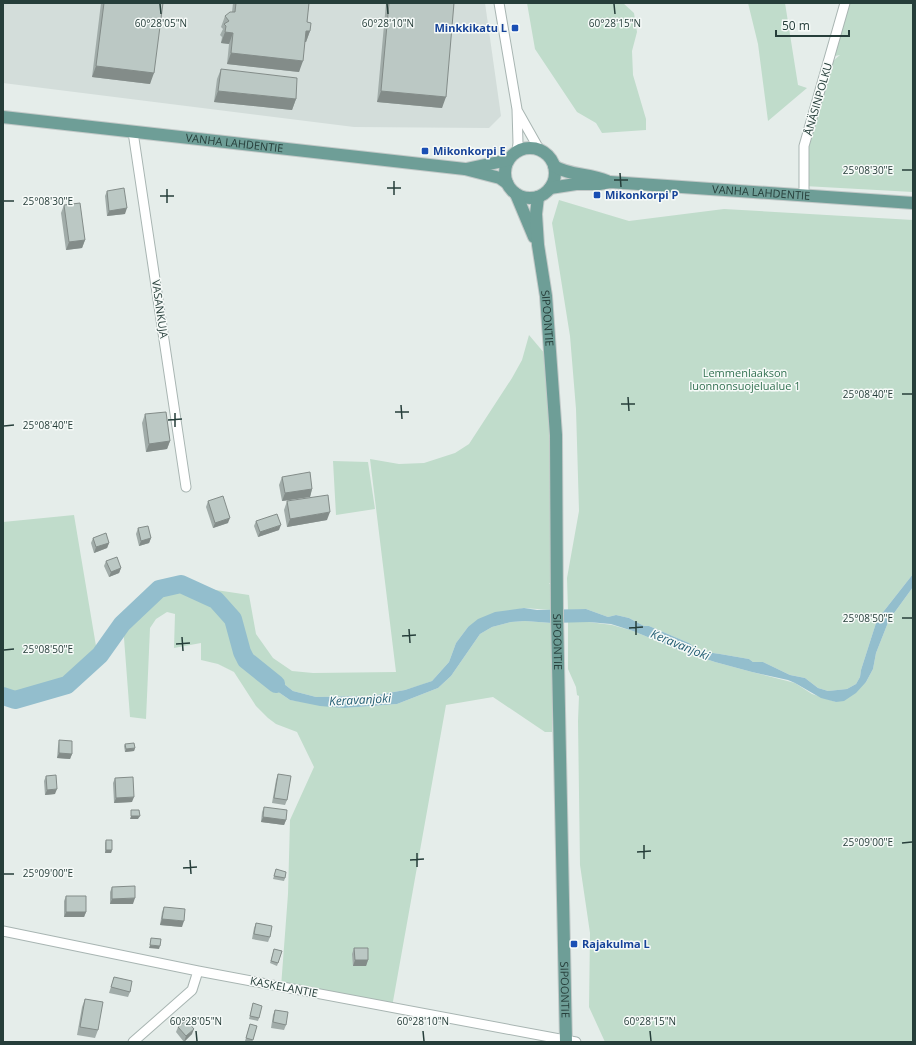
<svg xmlns="http://www.w3.org/2000/svg" width="916" height="1045" font-family="'Open Sans',sans-serif">
<style>
.built{fill:#d3ddda}
.green{fill:#c0dccb}
.water{fill:#93becd}
.lines{fill:none;stroke-linecap:round;stroke-linejoin:round}
.river{stroke:#93becd;stroke-width:18}
.minor-casing{stroke:#a8b5b2;stroke-width:11}
.major-casing{stroke:#c2c9c8;stroke-width:14}
.minor{stroke:#fff;stroke-width:9}
.major{stroke:#6e9e97;stroke-width:12}
.wall{fill:#a1aca9}
.shaded-wall{fill:#838c89}
.building{fill:#bbc8c4;stroke:#838c89}
.ticks{fill:none;stroke:#263e3a;stroke-width:1.5}
.transit-dot{fill:#1a4fb4;stroke:#f6faf8;stroke-width:1.5}
.labels{text-anchor:middle;stroke-width:3;stroke-linejoin:round;paint-order:stroke}
.transit-label{font-size:11px;font-weight:bold;fill:#164399;stroke:#f6faf8;text-anchor:start}
.street-label{font-size:11px;fill:#263e3a;stroke:#f6faf8}
.park-label{font-size:11px;fill:#337152;stroke:#f6faf8}
.water-label{font-size:12px;font-style:italic;fill:#255f75;stroke:#f6faf8}
.ticks-label{font-size:10px;text-anchor:middle;fill:#263e3a;stroke:#f6faf8;stroke-width:3;stroke-linejoin:round;paint-order:stroke}
</style>
<rect width="100%" height="100%" fill="#e5edea"/>
<path class="built" d="M3,3H485L501,116L489,128L354,127L3,83Z"/>
<path class="green" d="M527,3H623L634,13L637,32L632,51L633,75L646,119V130L602,133L596,123L577,112L535,49Z
M748,3H785L798,85L807,88L768,121L758,44Z
M850,3H913V192L804,186L803,165L826,67L840,55L835,56Z
M559,200L629,221L724,209L913,220V574L880,616L876,623L861,670L860,677L856,684L847,689L828,691L818,688L805,678L790,675L763,662H753L749,659L720,654L699,651L689,643L649,626H644L629,618L616,615L608,617L586,609L568,610L567,578L579,511L576,409L570,336L552,223Z
M529,335L545,354L556,435L557,584L549,583L551,586V610L524,608L515,610L468,627L456,643L449,662L432,681L421,685L405,690L372,696L316,697L293,691L279,680L270,671L259,667L247,658L244,650L235,618L217,598L196,587L249,595L256,634L273,658L292,671L313,673L396,672L370,459L399,464L424,463L455,453L469,444L512,378L522,360Z
M333,461L368,462L375,509L336,515Z
M74,515L97,652L67,681L15,696L3,693V522Z
M180,586L215,602L231,620L239,651L245,662L255,676L290,700L344,708L397,704L438,688L451,676L480,634L492,627L511,622L525,621L552,623V732H545L493,697L446,705L392,1007L281,987L288,894L290,820L314,767L297,732L276,724L268,718L256,706L234,672L218,664L201,660V643L174,648L175,614L167,612L156,619L150,628L146,719L130,717L123,625L160,590Z
M913,587V1042H605L589,1007L590,933L580,865L578,721L579,696L577,695L576,687L568,669V622H589L612,625L633,631L682,651L715,662L752,672L795,683L812,694L836,702L866,682L873,669L876,653L889,620Z"/>
<path class="water" d="M913,574V587L889,620L876,653L873,669L866,682L856,693L844,701L836,702L821,698L795,683L788,680L752,672L715,662L682,651L633,631L611,624L589,622L552,623L525,621L511,622L492,627L480,634L451,676L438,688L397,704L344,708L320,706L290,700L255,676L259,667L270,671L279,680L293,691L316,697L372,696L405,690L432,681L449,662L456,643L468,627L478,619L495,612L524,608L537,610L586,609L608,617L616,615L629,618L644,626H649L689,643L699,651L720,654L749,659L753,662H763L790,675L805,678L818,688L828,691L847,689L856,684L860,677L861,670L876,623L880,616Z"/>
<g class="lines">
<path class="river" d="M3,696L15,700L67,685L100,655L122,624L159,589L181,584L216,600L233,619L242,652L246,660L276,684"/>
<defs>
<path id="minor" d="M499,3L517,109L518,143L517,151
M517,110L539,149
M133,132L186,487
M804,196V146L845,3
M3,931L198,971L576,1042
M133,1042L192,990L198,971"/>
<g id="major">
<path id="s1" d="M3,117L465,169L500,178L507,183"/>
<circle cx="530" cy="173" r="25"/>
<path d="M554,166C570,176 590,173 607,181"/>
<path d="M466,169L508,160"/>
<path id="s2" d="M550,188L576,184H599L610,182L913,203"/>
<path d="M516,194L534,237"/>
<path id="s3" d="M538,197L536,214L538,245L546,296L556,435L557,614L566,1042"/>
</g>
</defs>
<use href="#minor" class="minor-casing"/>
<use href="#major" class="major-casing"/>
<use href="#minor" class="minor"/>
<use href="#major" class="major"/>
</g>
<path class="wall" d="M101,3H163L150,84L92,77Z
M233,3H309L307,22L310,31L306,42H305L299,72L227,64L229,44L221,43L222,37L220,35L223,29L221,27L225,16L232,12Z
M386,3H454L442,108L377,102Z
M221,69L296,99L292,110L214,102L217,79Z
M107,191L125,214L107,216L105,196Z
M64,205L85,240L82,248L66,250L61,213Z
M145,414L170,441L167,449L146,452L142,423Z
M282,477L312,489L310,497L282,501L279,485Z
M208,501L228,523L213,528L206,507Z
M287,501L327,520L287,527L284,510Z
M256,521L279,530L258,537L254,526Z
M138,528L151,538L149,543L139,546L136,534Z
M93,538L109,543L107,548L94,553L91,543Z
M106,561L121,568L119,573L109,577L104,566Z
M59,740L72,754L70,759L57,758L58,746Z
M125,744L135,748L134,751L125,752L124,746Z
M278,774L287,800L285,805L272,803L276,780Z
M46,776L55,794L45,795L44,781Z
M115,778L132,802L114,803L113,783Z
M264,807L286,820L284,825L261,822L262,812Z
M106,840L112,850L111,853H105V843Z
M276,869L285,878L284,881L273,879Z
M112,887L133,904H110V892Z
M66,896L86,912L84,917H64V901Z
M164,907L182,927L160,925L162,912Z
M256,923L270,937L268,942L252,939L254,928Z
M354,948L368,960L366,966H353L352,954Z
M274,949L282,951L277,966L270,963Z
M114,977L130,992L128,997L109,993Z
M85,999L98,1030L95,1038L77,1035L82,1007Z
M253,1003L259,1018L258,1021L249,1019Z
M275,1010L286,1025L284,1030L271,1028L273,1015Z
M250,1024L257,1026L252,1042L245,1041Z
M178,1027L192,1034L184,1042L176,1032Z"/>
<path class="shaded-wall" d="M306,31H310L306,42H302Z
M225,32L233,33L229,44L221,43Z
M231,53L303,61L299,72L227,64Z
M96,66L154,73L150,84L92,77Z
M218,91L296,99L292,110L214,102Z
M381,91L446,97L442,108L377,102Z
M127,208L125,214L107,216L109,211Z
M85,240L82,248L66,250L69,242Z
M170,441L167,449L146,452L149,444Z
M312,489L310,497L282,501L285,493Z
M330,512L327,520L287,527L290,519Z
M230,518L228,523L213,528L215,523Z
M281,525L279,530L258,537L260,532Z
M151,538L149,543L139,546L141,541Z
M109,543L107,548L94,553L96,547Z
M121,568L119,573L109,577L111,572Z
M135,748L134,751L125,752L126,749Z
M59,753L72,754L70,759L57,758Z
M57,789L55,794L45,795L47,790Z
M134,797L132,802L114,803L116,798Z
M131,816H140L138,819H130Z
M263,817L286,820L284,825L261,822Z
M106,850H112L111,853H105Z
M135,898L133,904H110L112,899Z
M66,912H86L84,917H64Z
M162,919L184,921L182,927L160,925Z
M150,945L160,946L159,949L149,948Z
M355,960H368L366,966H353Z
M194,1029L192,1034L184,1042L186,1036Z"/>
<path class="building" d="M104,3H163L154,73L96,66Z
M236,3H309L307,22L311,23L310,31H306L303,61L231,53L233,33L225,32L226,26L224,24L229,21L225,16L230,12H235Z
M389,3H454L446,97L381,91Z
M221,69L297,78L296,99L218,91Z
M124,188L127,208L109,211L107,191Z
M80,203L85,240L69,242L64,205Z
M166,412L170,441L149,444L145,414Z
M310,472L312,489L285,493L282,477Z
M328,495L330,512L290,519L287,501Z
M223,496L230,518L215,523L208,501Z
M277,514L281,525L260,532L256,521Z
M148,526L151,538L141,541L138,528Z
M106,533L109,543L96,547L93,538Z
M117,557L121,568L111,572L106,561Z
M59,740L72,741V754L59,753Z
M134,743L135,748L126,749L125,744Z
M278,774L291,776L287,800L274,798Z
M56,775L57,789L47,790L46,776Z
M133,777L134,797L116,798L115,778Z
M264,807L287,810L286,820L263,817Z
M131,810H139L140,816H131Z
M106,840H112V850H106Z
M276,869L286,872L285,878L274,876Z
M135,886V898L112,899V887Z
M66,896H86V912H66Z
M164,907L185,909L184,921L162,919Z
M256,923L272,926L270,937L254,934Z
M151,938L161,939L160,946L150,945Z
M354,948H368V960H355Z
M274,949L282,951L278,963L271,961Z
M114,977L132,981L130,992L111,987Z
M85,999L103,1002L98,1030L80,1027Z
M253,1003L262,1006L259,1018L250,1016Z
M275,1010L288,1012L286,1025L273,1022Z
M186,1020L194,1029L186,1036L178,1027Z
M250,1024L257,1026L253,1040L246,1038Z"/>
<path class="ticks" d="M160,4L161,14M387,4L388,14M614,4L615,14M902,170H912M620,173L621,187M614,180H628M394,181V195M387,188H401M167,189V203M160,196H174M4,201H14M902,394H912M628,397L629,411M621,404H635M401,405L402,419M395,412H409M175,413V427M168,420L182,419M4,426L14,425M902,618H912M636,621V635M629,628L643,627M409,629L410,643M402,636L416,635M182,637L183,651M176,644L190,643M4,650L14,649M902,843L912,842M644,845V859M637,852L651,851M417,853V867M190,860L191,874M410,860L424,859M183,868L197,867M4,874H14M196,1031L197,1041M423,1031L424,1041M650,1031L651,1041"/>
<g class="transit-dot">
<rect x="511" y="24" width="8" height="8" rx="2"/>
<rect x="421" y="147" width="8" height="8" rx="2"/>
<rect x="593" y="191" width="8" height="8" rx="2"/>
<rect x="570" y="940" width="8" height="8" rx="2"/>
</g>
<g class="labels">
<g class="transit-label">
<text x="507" y="32" text-anchor="end">Minkkikatu L</text>
<text x="433" y="155">Mikonkorpi E</text>
<text x="605" y="199">Mikonkorpi P</text>
<text x="582" y="948">Rajakulma L</text>
</g>
<g class="street-label">
<text transform="translate(818 99) rotate(-74)" y="4">ÅNÄSINPOLKU</text>
<text dy="4" stroke="none"><textPath href="#s1" startOffset="233">VANHA LAHDENTIE</textPath></text>
<text dy="4" stroke="none"><textPath href="#s2" startOffset="212">VANHA LAHDENTIE</textPath></text>
<text transform="translate(160 309) rotate(82)" y="4">VASANKUJA</text>
<text dy="4" stroke="none"><textPath href="#s3" startOffset="122">SIPOONTIE</textPath></text>
<text dy="4" stroke="none"><textPath href="#s3" startOffset="446">SIPOONTIE</textPath></text>
<text transform="translate(284 987) rotate(11)" y="4">KASKELANTIE</text>
<text dy="4" stroke="none"><textPath href="#s3" startOffset="794">SIPOONTIE</textPath></text>
</g>
<g class="park-label">
<text x="745" y="377">Lemmenlaakson<tspan x="745" dy="13">luonnonsuojelualue 1</tspan></text>
</g>
<g class="water-label">
<text transform="translate(680 645) rotate(22)" y="4">Keravanjoki</text>
<text transform="translate(360 700) rotate(-3)" y="4">Keravanjoki</text>
</g>
</g>
<g class="ticks-label">
<text x="161" y="27">60°28'05"N</text>
<text x="388" y="27">60°28'10"N</text>
<text x="615" y="27">60°28'15"N</text>
<text x="868" y="174">25°08'30"E</text>
<text x="48" y="205">25°08'30"E</text>
<text x="868" y="398">25°08'40"E</text>
<text x="48" y="429">25°08'40"E</text>
<text x="868" y="622">25°08'50"E</text>
<text x="48" y="653">25°08'50"E</text>
<text x="868" y="846">25°09'00"E</text>
<text x="48" y="877">25°09'00"E</text>
<text x="196" y="1025">60°28'05"N</text>
<text x="423" y="1025">60°28'10"N</text>
<text x="650" y="1025">60°28'15"N</text>
</g>
<rect width="916" height="1045" fill="none" stroke="#263e3a" stroke-width="8"/>
<path d="M776 30v6h73v-6" fill="none" stroke="#263e3a" stroke-width="2"/>
<text x="782" y="30" font-size="12" fill="#263e3a" stroke="#f6faf8" stroke-width="3" paint-order="stroke">50 m</text>
</svg>
